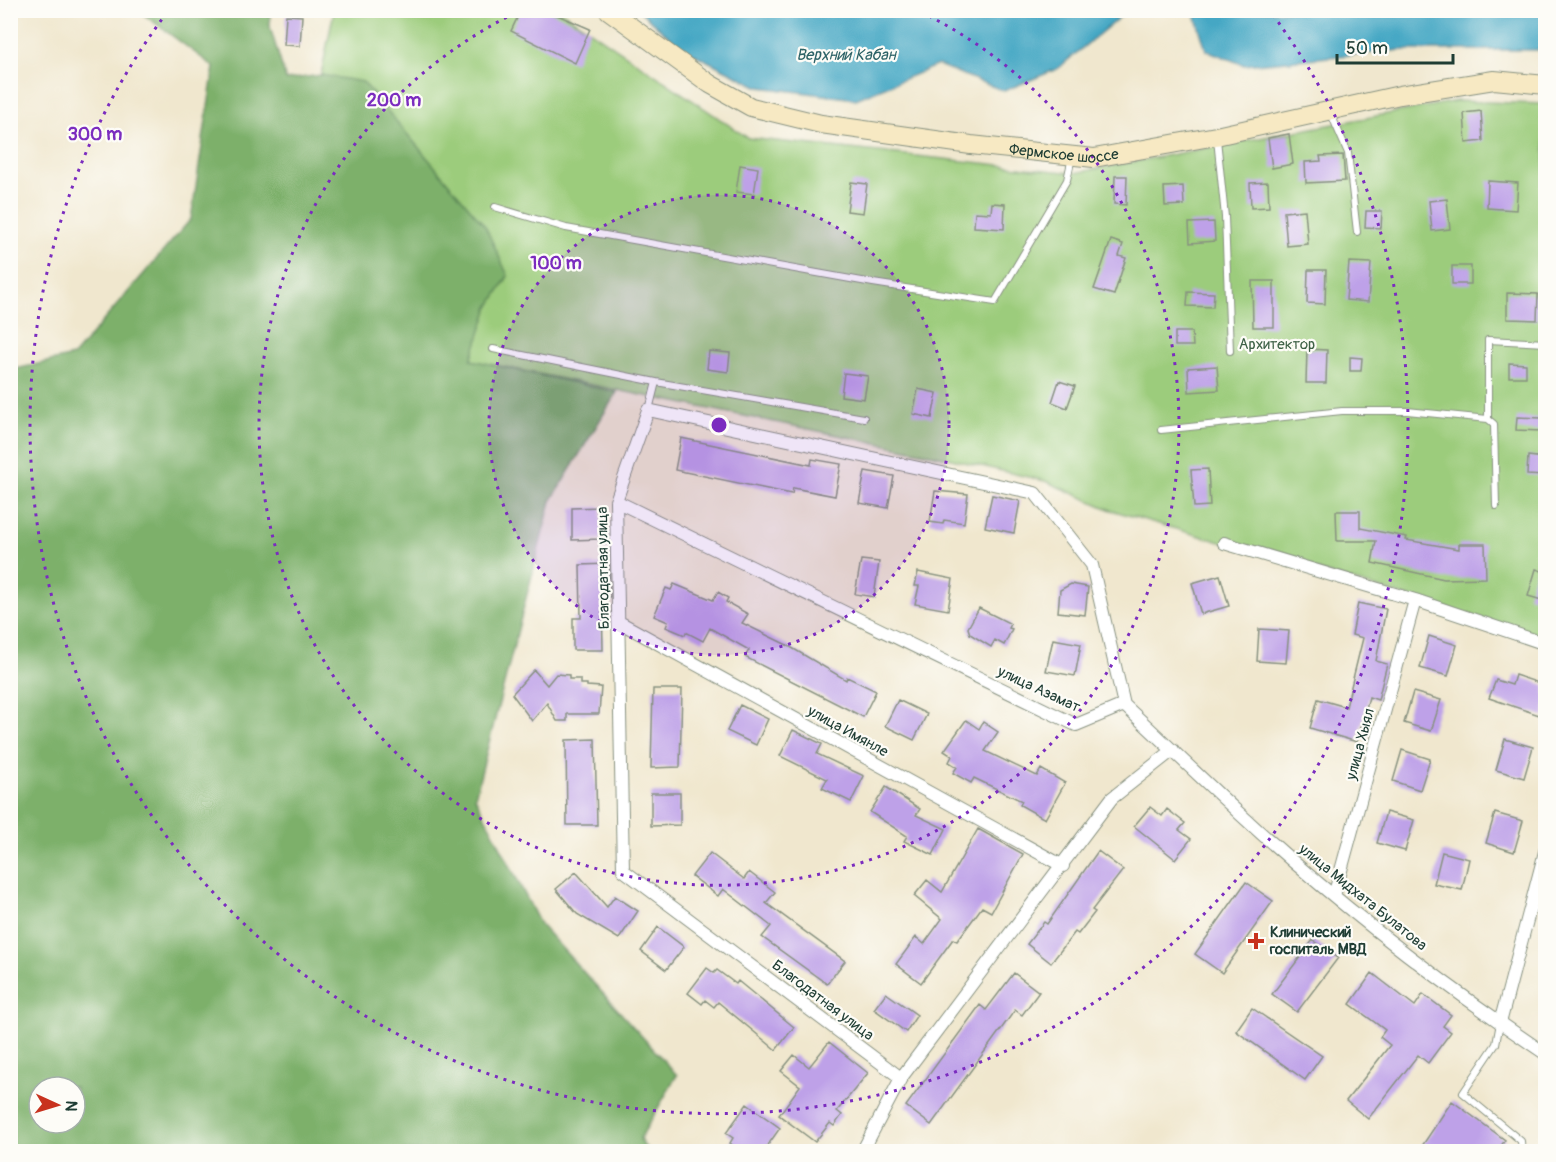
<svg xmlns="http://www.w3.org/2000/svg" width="1556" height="1162" font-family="Pangolin,sans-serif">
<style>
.green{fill:#9ccc7b;stroke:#5e8458;stroke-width:1.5}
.forest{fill:#7db06b;stroke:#4e7650;stroke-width:1.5;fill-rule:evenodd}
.water{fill:#45a7c4;stroke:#32727c;stroke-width:1.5}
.building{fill:#bea1e8}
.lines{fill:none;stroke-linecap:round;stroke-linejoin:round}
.lane-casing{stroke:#889281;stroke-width:8}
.street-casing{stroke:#889281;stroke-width:14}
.secondary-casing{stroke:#889281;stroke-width:20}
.lane{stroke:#fff;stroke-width:6}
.street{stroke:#fff;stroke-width:12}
.secondary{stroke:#f7e9c3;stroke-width:18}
.ring{fill:none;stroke:#7b2cbf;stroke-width:3;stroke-dasharray:3 6}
.poi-dot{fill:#c8321e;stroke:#fdfcf7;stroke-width:2}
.labels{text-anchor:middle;stroke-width:4.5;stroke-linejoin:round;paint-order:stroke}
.street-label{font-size:15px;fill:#1f3d34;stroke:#fdfcf7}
.park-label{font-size:15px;fill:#3e6146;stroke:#fdfcf7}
.poi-label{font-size:15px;font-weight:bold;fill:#1f3d34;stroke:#fdfcf7;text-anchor:start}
.water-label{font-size:16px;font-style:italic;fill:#2c6266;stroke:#fdfcf7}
.centre{fill:#7b2cbf;stroke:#fdfcf7;stroke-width:3}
.ring-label{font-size:18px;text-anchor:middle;font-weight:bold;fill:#7b2cbf;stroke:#fdfcf7;stroke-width:4.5;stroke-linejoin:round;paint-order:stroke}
</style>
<rect width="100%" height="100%" fill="#fdfcf7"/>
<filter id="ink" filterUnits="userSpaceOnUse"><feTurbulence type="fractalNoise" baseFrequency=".0167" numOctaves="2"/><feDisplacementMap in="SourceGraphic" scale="12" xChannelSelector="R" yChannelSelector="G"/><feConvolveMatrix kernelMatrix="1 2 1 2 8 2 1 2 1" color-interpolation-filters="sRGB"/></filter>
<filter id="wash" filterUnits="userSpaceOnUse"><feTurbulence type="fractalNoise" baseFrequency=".008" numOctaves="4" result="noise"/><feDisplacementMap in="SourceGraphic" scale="24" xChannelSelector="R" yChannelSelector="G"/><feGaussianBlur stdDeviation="1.35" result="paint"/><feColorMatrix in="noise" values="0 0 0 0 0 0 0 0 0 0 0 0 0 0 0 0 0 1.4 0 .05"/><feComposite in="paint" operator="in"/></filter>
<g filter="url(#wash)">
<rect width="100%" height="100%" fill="#f0e7ce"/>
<path class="green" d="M334,11H561L748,138L1074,173L1456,101L1545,104V637L1111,510L1045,481L926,453L470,360L489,307L508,276L321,75Z"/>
<path class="forest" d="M139,11H270V27L286,80L321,75L363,82L485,226L508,276L489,307L471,360L617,392L551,501L475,797L540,924L677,1075L640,1139L648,1151H11V370L73,356L191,219L214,67ZM39,1087H75V1123H39Z"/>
<path class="water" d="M640,11H1127L1057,69L1004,91L938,65L856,99L759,87L682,48Z
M1194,11H1545V50H1402L1244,65L1206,50Z"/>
<g id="blocks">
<path class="building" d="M521,10H546L590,29L575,63L511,31Z
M286,15L302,16L300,46L284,45Z
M1481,111L1483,141L1466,143L1464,113Z
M1289,134L1293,164L1272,168L1268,138Z
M1343,155L1345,181L1306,183L1305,162L1321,161L1320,156Z
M740,165L758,168L754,194L736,192Z
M1115,176H1127L1126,205L1114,204Z
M1488,181L1518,183L1516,210L1487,208Z
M851,182L867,184L863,213L847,211Z
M1268,182L1269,207L1251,208L1250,183Z
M1183,186L1184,205L1165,206L1164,187Z
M1447,199L1450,229L1432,231L1429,201Z
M992,203L1005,204L1004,229L974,227L975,212L991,213Z
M1305,210L1308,244L1287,246L1284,212Z
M1366,211H1382L1381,228L1365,227Z
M1214,222L1215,241L1190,243L1189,223Z
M1111,240L1123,244L1119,256L1126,258L1114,295L1094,289Z
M1349,262L1371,263L1368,302L1346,300Z
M1452,266H1471V284H1452Z
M1308,270H1326L1325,304L1307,303Z
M1252,281H1274V327H1253Z
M1188,292L1214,293L1213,307L1187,306Z
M1507,293L1538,294L1537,320L1507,319Z
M1175,332H1192L1193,346H1175Z
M1307,349L1327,350L1326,383H1306Z
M709,351L730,353L728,372L707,369Z
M1350,357L1362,358L1361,371H1350Z
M1509,363L1526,364V377H1509Z
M1217,366L1219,390L1189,392L1188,368Z
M844,373L868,376L864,399L841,396Z
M1059,381L1075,386L1067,408L1052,402Z
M918,389L937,393L932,418L913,414Z
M1517,417L1542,418L1541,431L1516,430Z
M681,438L811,465L812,459L841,464L835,496L793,488L792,494L675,470Z
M1528,456L1545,458V476L1527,475Z
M1208,469L1210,506L1194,507L1191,470Z
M865,471L894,476L888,508L859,503Z
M935,491L968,494L964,523L944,520L943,524L930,522Z
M992,495L1020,501L1014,533L985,527Z
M601,507V539L572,540V508Z
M1336,511H1360V528L1407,537L1406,540L1459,549V544H1485L1486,578L1444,579L1372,563L1376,541H1337Z
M861,560L879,562L874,597L855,594Z
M609,564L610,597H602L603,650H573V618H581L580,565Z
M1536,569L1545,572V601L1528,596Z
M918,572L953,579L948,610L915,604L919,586H915Z
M1220,575L1229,606L1201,614L1192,583Z
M674,584L713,600L718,592L728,598L726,602L748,614L742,623L787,645L846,680L847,677L876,691L863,717L745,657L749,650L710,628L703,641L686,632L685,635L666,627L668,622L654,616L666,588L671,590Z
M1071,584L1088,587L1085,615L1058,612L1060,590Z
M1358,603L1386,609L1376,661L1387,664L1378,700L1369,697L1357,742L1310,728L1318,699L1346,707L1363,638L1352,635Z
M979,608L1011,624L1009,628L1012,629L1004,645L995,640L991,647L970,634L968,628Z
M1259,629L1289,631L1286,663L1257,661Z
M1429,636L1457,645L1448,676L1420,668Z
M1053,639L1081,644L1075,676L1046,671Z
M534,670L547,685L556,674L569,675V679H580V684H587V686L601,687L599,714H567V721H557L547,703L532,721L512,694Z
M1515,675L1545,685V717L1489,698L1496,680L1512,685Z
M653,689H682L680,767L651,768Z
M1413,692L1441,700L1431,731L1404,723Z
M898,700L927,714L914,740L885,726Z
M740,705L768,719L756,745L727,731Z
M966,720L979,729L983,722L998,732L985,751L1037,776L1041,769L1065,783L1045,819L1020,805L1022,801L974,778L971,783L953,773L957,767L949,762L952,756L944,751Z
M793,730L822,744L817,754L864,776L851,802L822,788L827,779L780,756Z
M595,739L597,825H567L566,740Z
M1505,739L1533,747L1524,778L1496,770Z
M1402,750L1430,759L1420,790L1393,781Z
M886,787L920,809L916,815L946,829L933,855L904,841L907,836L870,812Z
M651,793H680V825L651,826Z
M1150,807L1162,816L1167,809L1185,823L1179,830L1191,839L1175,859L1134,826Z
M1386,812L1414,820L1405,851L1377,843Z
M1495,813L1523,821L1514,852L1486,843Z
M978,829L1023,854L991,912L982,907L957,941L953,939L921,983L896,964L916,937L924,944L942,919L914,896L927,880L942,892Z
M1098,851L1123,870L1092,910L1095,912L1078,934L1075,932L1051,963L1027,944L1044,922L1047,924Z
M1442,852L1469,859L1462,890L1434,884Z
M710,853L744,879L749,872L775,892L766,903L845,961L827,984L762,937L771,926L723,889L718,896L692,876Z
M576,872L607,907L615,896L638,911L619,939L577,914L556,889Z
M1246,882L1273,901L1222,973L1195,954Z
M658,927L684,947L666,970L641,951Z
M1313,940L1338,958L1297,1012L1272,994Z
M707,968L714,973L717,970L736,984L738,981L794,1027L776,1050L718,1002L714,1007L705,1000L702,1004L688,993Z
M1014,973L1039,992L1022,1015L1015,1010L931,1125L906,1106L980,1005L986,1010Z
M1372,973L1415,1006L1423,994L1451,1015L1443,1026L1451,1032L1428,1063L1418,1055L1368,1119L1346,1101L1390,1045L1380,1037L1385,1030L1350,1004Z
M886,993L917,1015L906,1032L874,1009Z
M1252,1008L1322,1056L1305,1080L1236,1031Z
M829,1042L868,1073L837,1111L842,1115L834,1126L830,1123L815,1142L779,1115L800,1086L781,1071L794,1055L809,1067Z
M1452,1101L1505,1140L1497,1152H1418Z
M747,1104L780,1128L763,1152H740L730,1143L733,1138L726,1133Z"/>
</g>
</g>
<g filter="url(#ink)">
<use href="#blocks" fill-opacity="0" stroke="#889281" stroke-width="1.5"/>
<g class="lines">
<defs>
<path id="lane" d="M1331,114L1348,153L1357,232
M1217,139L1225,217L1230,351
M495,207L566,228L873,283L995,302L1067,180L1072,157
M493,349L656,382L864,418
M649,410L656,382
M1161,430L1342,411H1407L1488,419
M1496,506L1494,424L1488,419V340L1546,343
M1500,1023L1496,1044L1463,1093L1521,1141L1522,1152"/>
<path id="street" d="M616,501L1076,725L1124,705C1163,741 1201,778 1240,814C1335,902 1439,982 1546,1054
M1224,543L1415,600L1546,644
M619,622L1063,866
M1334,896L1415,600
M1500,1023L1546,848
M901,1078L623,870L616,501L648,410L1035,493L1092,565L1124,705
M862,1152L901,1078L1112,798L1173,750"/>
<g id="secondary">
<path id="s1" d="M608,10L710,84L751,107L821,124L971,145L1094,158L1216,136L1400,95L1494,80L1546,85"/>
</g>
</defs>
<use href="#lane" class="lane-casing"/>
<use href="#street" class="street-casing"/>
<use href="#secondary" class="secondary-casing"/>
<use href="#lane" class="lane"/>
<use href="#street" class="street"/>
<use href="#secondary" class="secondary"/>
</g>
</g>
<circle cx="719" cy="425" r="230" fill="#7b2cbf" fill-opacity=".12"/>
<g class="ring">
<circle cx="719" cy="425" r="230"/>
<path d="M921 12A460 460 0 1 1 517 12"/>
<path d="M1273 15A689 689 0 1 1 165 15"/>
</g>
<path class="poi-dot" d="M1253 932h6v6h6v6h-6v6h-6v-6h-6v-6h6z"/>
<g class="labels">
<g class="street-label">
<text dy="5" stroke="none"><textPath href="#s1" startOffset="490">Фермское шоссе</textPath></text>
<text transform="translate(603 568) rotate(-91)" y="5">Благодатная улица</text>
<text transform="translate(1039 689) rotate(25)" y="5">улица Азамат</text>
<text transform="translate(848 731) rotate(29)" y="5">улица Имянле</text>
<text transform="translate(1360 744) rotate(-75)" y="5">улица Хыял</text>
<text transform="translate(1363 897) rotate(39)" y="5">улица Мидхата Булатова</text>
<text transform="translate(823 1000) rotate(37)" y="5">Благодатная улица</text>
</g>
<g class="park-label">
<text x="1277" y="349">Архитектор</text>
</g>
<g class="poi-label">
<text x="1270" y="937">Клинический<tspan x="1270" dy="17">госпиталь МВД</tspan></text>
</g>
<g class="water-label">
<text x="846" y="60">Верхний Кабан</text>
</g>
</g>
<circle cx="719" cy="425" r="9" class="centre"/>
<g class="ring-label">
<text x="394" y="106">200 m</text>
<text x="95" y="140">300 m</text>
<text x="556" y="269">100 m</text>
</g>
<rect width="1556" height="1162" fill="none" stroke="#fdfcf7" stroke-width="36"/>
<g transform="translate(57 1105) rotate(94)"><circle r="28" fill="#fdfcf7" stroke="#a4b0a9" stroke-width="1.5"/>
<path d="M0-4.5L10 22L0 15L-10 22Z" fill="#c8321e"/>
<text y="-9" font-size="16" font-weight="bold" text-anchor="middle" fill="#1f3d34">N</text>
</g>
<path d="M1337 54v9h116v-9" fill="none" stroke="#1f3d34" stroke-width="3"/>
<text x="1346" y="54" font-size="18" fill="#1f3d34" stroke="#fdfcf7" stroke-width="4.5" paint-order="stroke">50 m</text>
</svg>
